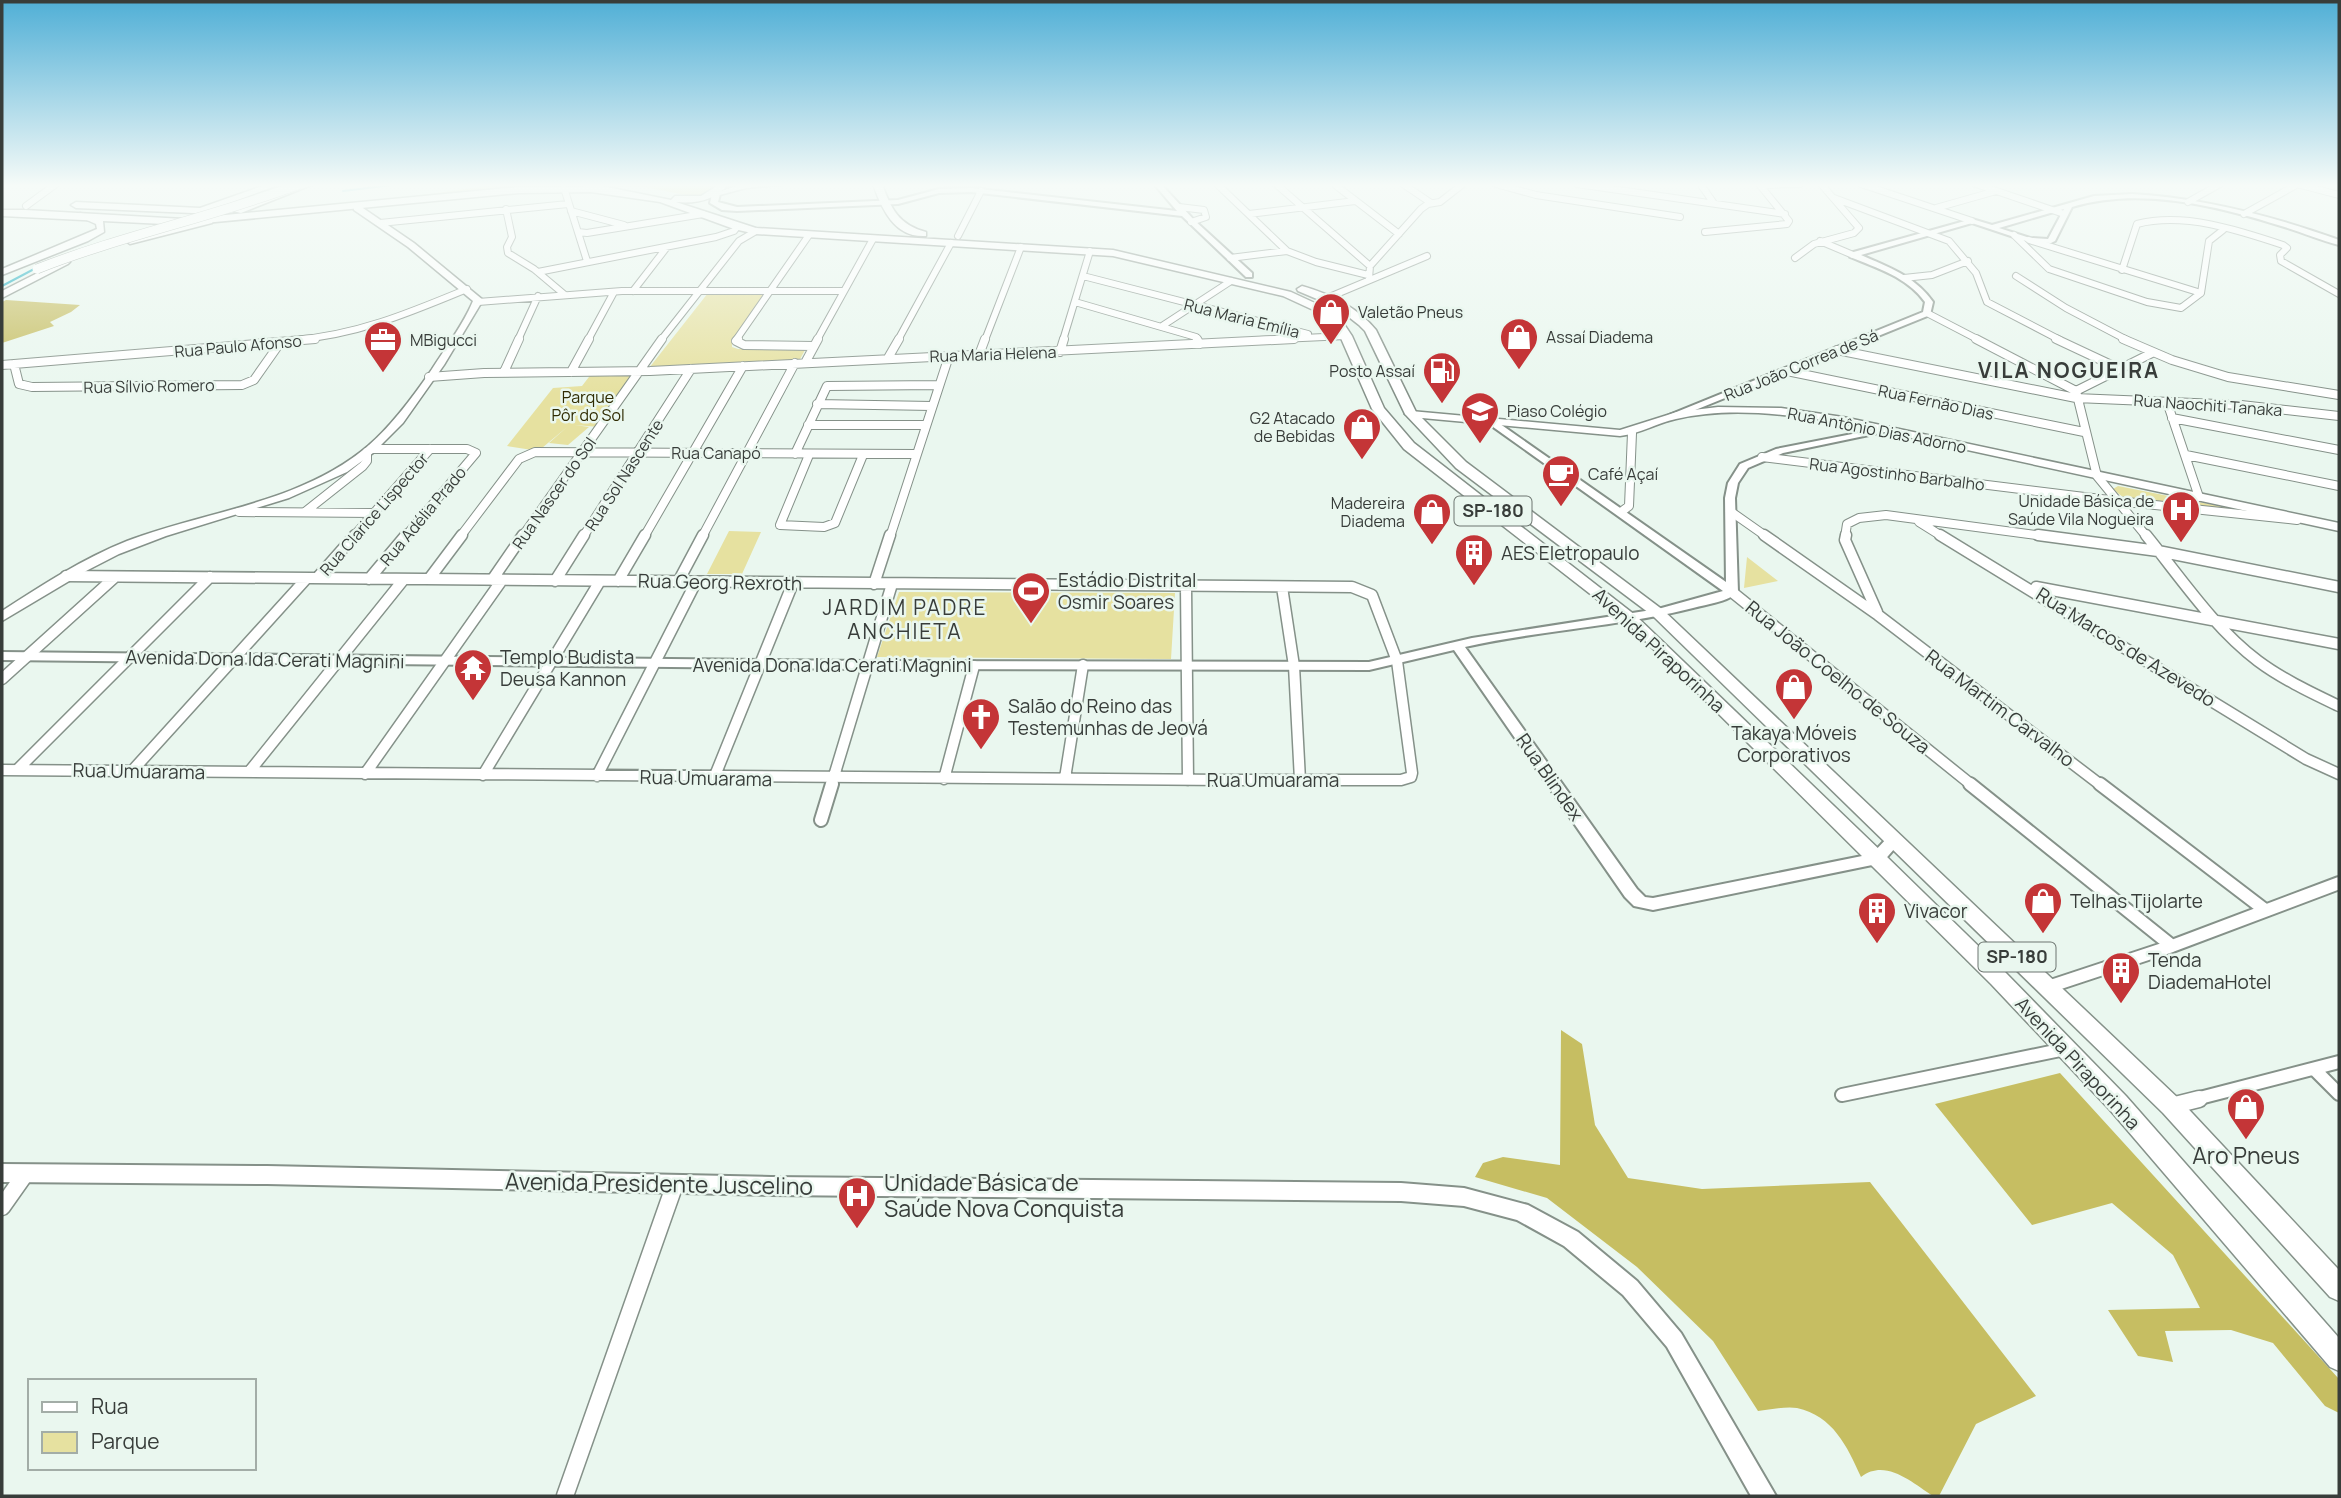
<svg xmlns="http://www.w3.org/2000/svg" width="2341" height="1498" font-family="Manrope,sans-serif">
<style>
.green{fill:#e6e1a0}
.forest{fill:#c6be62}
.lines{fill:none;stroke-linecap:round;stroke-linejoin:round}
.stream{stroke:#0ca8bc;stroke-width:2}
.minor-far4-casing{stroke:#859189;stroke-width:8}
.minor-far3-casing{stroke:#859189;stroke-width:10}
.minor-far2-casing{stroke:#859189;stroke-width:13}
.minor-far1-casing{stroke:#859189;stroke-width:16}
.minor-casing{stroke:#859189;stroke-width:19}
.tertiary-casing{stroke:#859189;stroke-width:4}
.secondary-casing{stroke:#859189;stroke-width:3}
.primary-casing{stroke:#859189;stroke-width:3}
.minor-far4{stroke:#fff;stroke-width:6}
.minor-far3{stroke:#fff;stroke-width:8}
.minor-far2{stroke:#fff;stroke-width:10}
.minor-far1{stroke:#fff;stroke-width:12}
.minor{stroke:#fff;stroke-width:16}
.tertiary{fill:#fff;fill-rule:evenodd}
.secondary{fill:#fff;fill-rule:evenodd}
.primary{fill:#fff;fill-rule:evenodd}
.secondary-bridge-casing{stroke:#859189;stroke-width:10;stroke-linecap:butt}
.secondary-bridge{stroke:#fff;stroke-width:9}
.labels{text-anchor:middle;stroke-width:5;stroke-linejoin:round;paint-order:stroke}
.far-poi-label{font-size:16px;fill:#383d3a;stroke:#eaf7ef;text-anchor:start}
.far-street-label{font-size:16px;fill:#383d3a;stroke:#eaf7ef}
.far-park-label{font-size:16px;fill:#2f2b02;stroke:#eaf7ef}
.shield{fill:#eaf7ef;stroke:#6d7570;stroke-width:2}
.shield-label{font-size:18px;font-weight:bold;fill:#383d3a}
.poi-label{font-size:19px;fill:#383d3a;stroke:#eaf7ef;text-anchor:start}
.street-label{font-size:19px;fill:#383d3a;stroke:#eaf7ef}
.far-district-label{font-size:21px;font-weight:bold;letter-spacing:2px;fill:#383d3a;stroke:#eaf7ef}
.neighbourhood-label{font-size:21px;letter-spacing:2px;fill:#383d3a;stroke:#eaf7ef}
.near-poi-label{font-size:23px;fill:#383d3a;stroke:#eaf7ef}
.near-street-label{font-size:23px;fill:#383d3a;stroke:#eaf7ef}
</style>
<rect width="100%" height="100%" fill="#eaf7ef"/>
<path class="green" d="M501,184H720L705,196L696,197L644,187H540L410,200L408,197Z
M708,293H765L732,342V347L738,349L805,350L799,361L649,368Z
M592,373H633L599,427L575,425L589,427L568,445L549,443L567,427L542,448L532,450L507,446L553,388L582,386Z
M2118,486L2234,509L2125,499L2113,489Z
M729,531L761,532L742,574H707Z
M1747,557L1778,581L1744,588Z
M899,592L1175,593L1171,659L877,657Z"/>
<path class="forest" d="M6,300L80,305L71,312L50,322L54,326L2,343V302Z
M1561,1030L1582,1044L1595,1125L1628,1178L1702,1189L1870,1182L2036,1396L1976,1424L1939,1496H1933C1912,1483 1886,1458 1861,1477C1847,1446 1833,1416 1797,1408C1785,1406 1770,1410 1758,1411L1713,1341L1637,1267L1547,1198L1475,1177L1483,1163L1503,1157L1560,1165Z
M2060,1073L2339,1379V1413L2325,1406L2273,1343L2231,1330L2165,1331L2173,1362L2138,1356L2108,1310L2200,1308L2173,1255L2112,1203L2032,1225L1935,1104Z"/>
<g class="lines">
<path class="stream" d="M343,191L400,184
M2,286L36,268"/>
<defs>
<path id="minor-far4" d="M1217,184L1287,251L1316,262L1368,275
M1276,184L1370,266
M1334,184L1399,234
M1403,184L1431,203
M1496,184L1536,195L1680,217
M1577,184L1785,214
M1861,184L1972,221
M1976,184L2064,214
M2297,184L2339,195
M1701,185L1713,202
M1760,185L1800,184
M564,188L587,261
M1834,198L1949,241L1976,273L1987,302L2060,340
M2188,202L2220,184
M26,206L56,184
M1179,207L1204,210L1206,217L1191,222
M1936,208L1996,191
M506,209L512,237L507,247L508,253L534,269L565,295
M571,211L624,225
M1249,214L1355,201
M2244,214L2298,184
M380,223L568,204
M578,232L587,233L703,214
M1705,232L1787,224L1789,221L1759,184
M2014,235L2049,269L2147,302L2181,308L2201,293L2209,241L2223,230
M958,236L981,191
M2029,240L2201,293
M1820,241L1853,255
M1230,258L1287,251
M1795,258L1814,244L1854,233L1859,228L1821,184
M2122,270L2137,224C2184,212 2238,230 2283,245L2287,248L2280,255L2281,261L2339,294
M538,272L716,237L734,231L737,227
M1083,276L1308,334
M2016,276L2066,308L2127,340
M1904,278L1932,275L1968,261
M1369,279L1370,266L1421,209L1428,204L1440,202L1463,184
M633,291L667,247
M1327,298L1427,256
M478,302L622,291H843
M1075,302L1196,337L1198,340
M1927,313L1979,340
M1162,326L1231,281
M294,340C357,335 409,313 467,289
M518,340L538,296
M588,340L614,292
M661,340L739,241L756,231
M736,340L809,235
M817,340L873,239
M898,340L951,243
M985,340L1021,247
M1063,340L1090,251
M1259,340L1346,336"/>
<path id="minor-far3" d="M738,339L736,341L744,345L813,346
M1197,339L1200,344
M1976,339L2076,391
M2056,339L2120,369
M2123,339L2172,360L2228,377L2339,395
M1837,350L2076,398L2241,405L2339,416
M1060,352L1064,339
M979,355L985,339
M888,358L899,339
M805,363L818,339
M14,364L19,384L32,387L242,385L254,380L280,343
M2,365L315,339
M1787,371L2084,432
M504,372L519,339
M571,372L589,339
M429,377L484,373L650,371L1294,339
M2167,402L2199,497
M817,404L932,406
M2172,418L2339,450
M808,425H925
M371,449H467L476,453L405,537
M795,454L827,386L938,385
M809,455L780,525L824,527L835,523L863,455
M2186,455L2339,486
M1762,457L2117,501L2297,520
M1730,511L1767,537
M239,512L375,513
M305,512L363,466L367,461V452
M1621,512L1629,506L1632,433
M1919,522L1943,537
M353,537L430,449
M460,537L519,459L535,452L915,454
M522,537L662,339
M583,537L691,369
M644,537L743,366
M702,537L795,363
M890,537L949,356
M1845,537L1847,524L1859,518L1886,515L2051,537
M2147,537L2097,476L2076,391L2152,353"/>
<path id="minor-far2" d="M1764,535L1878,615L2102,786
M1846,535L1845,540L1877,612
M1940,535L2306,759L2339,774
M2038,535L2158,551L2339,587
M2146,535C2181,578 2214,628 2258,661C2282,679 2312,693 2339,706
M317,578L355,535
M369,579L406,535
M429,579L462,535
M492,580L523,535
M555,581L584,535
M618,581L645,535
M678,582L703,535
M874,584L890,535
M1186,587L1188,780
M1282,587L1294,666L1300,780
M2036,587L2339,644
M1732,592L1973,786
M2,679L115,577
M2,770L1226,780H1401L1411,777L1412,773L1397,661L1372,595L1352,587L66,576
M17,770L210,577
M132,771L307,578
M249,772L404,579
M365,774L502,580
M483,775L600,581
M597,776L696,582
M714,778L793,583
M1065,778L1083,665
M944,779L974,666
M831,786L892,584"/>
<path id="minor-far1" d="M1970,784L2172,946
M2100,784L2265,910
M821,820L832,784
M2048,987L2172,946L2339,883
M2314,1069L2339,1094
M1842,1095L2065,1049
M2192,1100L2339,1062"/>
<path id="minor" d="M2171,1106L2199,1099
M2,1207L26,1173
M565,1496L675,1184"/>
<path id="tertiary" d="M1154,184H1161L1194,220L1252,273V277H1246L1182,216L971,192L939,193L898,204L737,211L722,210L710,203L712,194L716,192L720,194L718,202L737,207L898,200L939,189L971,188L1177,211Z
M2132,194C2204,198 2272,216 2339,240V245C2319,240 2299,231 2278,225C2213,205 2139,187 2072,207L2055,241L2051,243L2029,242L1972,223L1861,255C1888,267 1915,276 1933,302L1930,315L1678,417L1669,415L1923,312L1925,302C1907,277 1877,268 1850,257V253L1972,219L1992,225L2094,196ZM2064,209L2048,239L2030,238L1999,228Z
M1493,419L1726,582L1725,498L1728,483L1740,464L1776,449L1888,427V431L1783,453L1748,468L1738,483L1735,498L1738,592C1727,602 1708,604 1693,608C1618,627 1540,630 1465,647L1637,889L1645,897L1653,898L1872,854L1889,836H1899L1902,840L1882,863L1653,910L1634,906L1625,897L1454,650L1369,670L866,669L2,660V652L866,661L1369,662L1472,638L1658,609L1723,591L1489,424V420Z
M2,1164L267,1166L771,1177L1401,1183L1464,1188L1528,1205L1578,1232L1637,1281L1681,1333L1776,1496H1751L1667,1347L1623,1295L1564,1246L1517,1220L1464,1206L1401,1201L771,1195L267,1184L2,1182Z"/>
<path id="secondary" d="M743,184H790L746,188L716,196L712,194Z
M354,206H360L414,243L483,300L444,365L403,423L373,453L347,472L289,498L166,536L119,554L86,571L2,621V611C42,585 82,559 127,541C206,511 301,503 368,446C393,424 413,397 432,369C446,347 463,325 473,301L408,247L354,210Z
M80,213L103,221L104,232L88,241L2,275V269L97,229L96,224L80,217Z
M209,218L213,221L212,223L130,244L126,241Z
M65,259L70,262L68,264L2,298V291Z
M1718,407L1781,408L1843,417L2339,523V531L1843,423C1789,415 1731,406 1676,419C1657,423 1640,434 1620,436L1411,417L1405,414L1411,411L1620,430L1677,412Z"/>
<path id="primary" d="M268,184H281L216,208L221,211L216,214L76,208L71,205L76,202L200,208Z
M301,184H314L241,213L233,211Z
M720,184H729C715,200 697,204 676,202L756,228L1113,250L1291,292L1330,310L1340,318L1352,336L1384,408L1414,443L1635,615L1884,854L2005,972L2126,1096L2339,1338V1371L2330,1367L2110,1110L1991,984L1870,864L1625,621L1404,449L1372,409L1340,336L1332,322L1322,314L1283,296L1113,256L756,234L734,229L660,202L591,192L519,193L184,225L2,216V210H25L184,219L519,187L602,186L671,200L675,196H701Z
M873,184H882C891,209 899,225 926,232V236C895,238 882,210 873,184Z
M1302,286C1330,294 1357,307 1376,330L1416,412L1466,462L1663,610L2179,1099L2339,1270V1301L2330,1297L2163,1113L1653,616L1456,468L1405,414L1365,331L1359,325L1336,307L1298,291L1297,289Z"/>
</defs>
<use href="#minor-far4" class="minor-far4-casing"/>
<use href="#minor-far3" class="minor-far3-casing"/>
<use href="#minor-far2" class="minor-far2-casing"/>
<use href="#minor-far1" class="minor-far1-casing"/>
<use href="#minor" class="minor-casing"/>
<use href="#tertiary" class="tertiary-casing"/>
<use href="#secondary" class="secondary-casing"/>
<use href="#primary" class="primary-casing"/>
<use href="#minor-far4" class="minor-far4"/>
<use href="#minor-far3" class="minor-far3"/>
<use href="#minor-far2" class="minor-far2"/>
<use href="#minor-far1" class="minor-far1"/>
<use href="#minor" class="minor"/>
<use href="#tertiary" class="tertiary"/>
<use href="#secondary" class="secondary"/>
<use href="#primary" class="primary"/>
<defs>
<path id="secondary-bridge" d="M37,269C123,235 214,217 300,184"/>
</defs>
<use href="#secondary-bridge" class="secondary-bridge-casing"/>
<use href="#secondary-bridge" class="secondary-bridge"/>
</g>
<linearGradient id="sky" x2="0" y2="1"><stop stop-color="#50afd6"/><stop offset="0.47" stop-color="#f6fbf8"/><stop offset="1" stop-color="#f6fbf8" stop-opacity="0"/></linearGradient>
<rect width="2341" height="394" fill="url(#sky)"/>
<defs>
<symbol id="shop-pin" viewBox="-11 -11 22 30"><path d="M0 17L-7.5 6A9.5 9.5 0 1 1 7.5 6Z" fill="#c43537" stroke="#eaf7ef"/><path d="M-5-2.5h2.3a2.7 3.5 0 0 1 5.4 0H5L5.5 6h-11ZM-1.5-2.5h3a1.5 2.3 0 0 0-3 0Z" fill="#fff"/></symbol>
<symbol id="office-pin" viewBox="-11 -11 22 30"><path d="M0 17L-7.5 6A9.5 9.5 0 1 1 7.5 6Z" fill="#c43537" stroke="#eaf7ef"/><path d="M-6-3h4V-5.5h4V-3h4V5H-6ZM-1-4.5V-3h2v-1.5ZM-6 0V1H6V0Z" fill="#fff"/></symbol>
<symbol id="fuel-pin" viewBox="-11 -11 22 30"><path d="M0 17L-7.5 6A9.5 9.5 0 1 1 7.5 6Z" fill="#c43537" stroke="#eaf7ef"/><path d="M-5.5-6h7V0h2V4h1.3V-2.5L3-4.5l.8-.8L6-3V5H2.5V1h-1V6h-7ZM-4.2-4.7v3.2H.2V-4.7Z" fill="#fff"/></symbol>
<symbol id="school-pin" viewBox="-11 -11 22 30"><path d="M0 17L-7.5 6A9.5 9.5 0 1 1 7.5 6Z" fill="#c43537" stroke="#eaf7ef"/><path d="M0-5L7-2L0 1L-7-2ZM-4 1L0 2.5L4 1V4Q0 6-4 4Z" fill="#fff"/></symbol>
<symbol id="cafe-pin" viewBox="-11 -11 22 30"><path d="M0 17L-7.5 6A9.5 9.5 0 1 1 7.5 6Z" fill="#c43537" stroke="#eaf7ef"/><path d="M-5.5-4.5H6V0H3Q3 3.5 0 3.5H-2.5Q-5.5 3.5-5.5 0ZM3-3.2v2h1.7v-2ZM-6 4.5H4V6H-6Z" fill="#fff"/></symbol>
<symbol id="hospital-pin" viewBox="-11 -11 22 30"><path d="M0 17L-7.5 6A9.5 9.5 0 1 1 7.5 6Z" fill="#c43537" stroke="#eaf7ef"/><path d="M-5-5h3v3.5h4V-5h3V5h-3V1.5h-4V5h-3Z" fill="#fff"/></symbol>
<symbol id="building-pin" viewBox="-11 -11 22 30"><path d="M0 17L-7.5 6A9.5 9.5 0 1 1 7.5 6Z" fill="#c43537" stroke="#eaf7ef"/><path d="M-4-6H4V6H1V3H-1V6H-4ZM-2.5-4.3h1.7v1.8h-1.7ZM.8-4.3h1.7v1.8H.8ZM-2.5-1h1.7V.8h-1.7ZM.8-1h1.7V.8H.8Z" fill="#fff"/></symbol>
<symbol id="stadium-pin" viewBox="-11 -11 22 30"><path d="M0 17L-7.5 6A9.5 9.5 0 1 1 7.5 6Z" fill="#c43537" stroke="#eaf7ef"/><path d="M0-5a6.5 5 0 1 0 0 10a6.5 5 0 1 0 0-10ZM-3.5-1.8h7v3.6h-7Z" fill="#fff"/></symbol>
<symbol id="temple-pin" viewBox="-11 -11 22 30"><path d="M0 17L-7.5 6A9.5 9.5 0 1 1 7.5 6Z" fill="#c43537" stroke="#eaf7ef"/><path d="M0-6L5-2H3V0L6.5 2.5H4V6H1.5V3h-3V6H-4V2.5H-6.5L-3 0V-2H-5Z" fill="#fff"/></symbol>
<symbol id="church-pin" viewBox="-11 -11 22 30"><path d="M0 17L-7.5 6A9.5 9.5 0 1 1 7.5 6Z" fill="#c43537" stroke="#eaf7ef"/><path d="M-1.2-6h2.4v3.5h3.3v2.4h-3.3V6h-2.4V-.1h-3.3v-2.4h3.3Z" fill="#fff"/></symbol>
</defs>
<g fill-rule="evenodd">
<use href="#shop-pin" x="1309" y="290" width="44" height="60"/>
<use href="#shop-pin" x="1497" y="315" width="44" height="60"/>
<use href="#office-pin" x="361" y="318" width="44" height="60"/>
<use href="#fuel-pin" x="1420" y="349" width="44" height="60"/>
<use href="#school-pin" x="1458" y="389" width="44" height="60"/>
<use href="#shop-pin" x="1340" y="405" width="44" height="60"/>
<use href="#cafe-pin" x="1539" y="452" width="44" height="60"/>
<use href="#hospital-pin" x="2159" y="488" width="44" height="60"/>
<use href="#shop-pin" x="1410" y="490" width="44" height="60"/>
<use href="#building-pin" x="1452" y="531" width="44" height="60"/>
<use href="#stadium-pin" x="1009" y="569" width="44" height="60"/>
<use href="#temple-pin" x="451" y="646" width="44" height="60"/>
<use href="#shop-pin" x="1772" y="665" width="44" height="60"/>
<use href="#church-pin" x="959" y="695" width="44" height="60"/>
<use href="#shop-pin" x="2021" y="879" width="44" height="60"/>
<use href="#building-pin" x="1855" y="889" width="44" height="60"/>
<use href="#building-pin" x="2099" y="949" width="44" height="60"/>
<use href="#shop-pin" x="2224" y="1085" width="44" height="60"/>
<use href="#hospital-pin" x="835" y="1174" width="44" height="60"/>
</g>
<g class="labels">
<g class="far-poi-label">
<text x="1358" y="318">Valetão Pneus</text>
<text x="1546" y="343">Assaí Diadema</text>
<text x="410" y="346">MBigucci</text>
<text x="1415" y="377" text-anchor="end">Posto Assaí</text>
<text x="1507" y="417">Piaso Colégio</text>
<text x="1335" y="424" text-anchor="end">G2 Atacado<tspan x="1335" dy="18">de Bebidas</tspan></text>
<text x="1588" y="480">Café Açaí</text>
<text x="2154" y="507" text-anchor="end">Unidade Básica de<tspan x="2154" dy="18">Saúde Vila Nogueira</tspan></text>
<text x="1405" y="509" text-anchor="end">Madereira<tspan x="1405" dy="18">Diadema</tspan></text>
</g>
<g class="far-street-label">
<text transform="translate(1242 318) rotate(14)" y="6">Rua Maria Emília</text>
<text transform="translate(238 346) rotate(-5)" y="6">Rua Paulo Afonso</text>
<text transform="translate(993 354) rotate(-2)" y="6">Rua Maria Helena</text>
<text transform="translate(1801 365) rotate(-22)" y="6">Rua João Correa de Sá</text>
<text transform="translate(149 386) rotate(-1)" y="6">Rua Sílvio Romero</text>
<text transform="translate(1936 402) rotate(12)" y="6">Rua Fernão Dias</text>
<text transform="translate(2208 405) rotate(4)" y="6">Rua Naochiti Tanaka</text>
<text transform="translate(1877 430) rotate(11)" y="6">Rua Antônio Dias Adorno</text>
<text x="716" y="459">Rua Canapó</text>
<text transform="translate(1897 474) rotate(7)" y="6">Rua Agostinho Barbalho</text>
<text transform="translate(624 475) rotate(-57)" y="6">Rua Sol Nascente</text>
<text transform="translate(554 493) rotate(-55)" y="6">Rua Nascer do Sol</text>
<text transform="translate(374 514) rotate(-49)" y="6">Rua Clarice Lispector</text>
<text transform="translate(423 516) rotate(-50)" y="6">Rua Adélia Prado</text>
</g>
<g class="far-park-label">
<text x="588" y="403">Parque<tspan x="588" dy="18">Pôr do Sol</tspan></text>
</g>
<g class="shield">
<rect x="1454.5" y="496.5" width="77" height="29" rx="5"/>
<rect x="1978.5" y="942.5" width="77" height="29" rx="5"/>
</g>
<g class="shield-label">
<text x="1493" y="517">SP-180</text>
<text x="2017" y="963">SP-180</text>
</g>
<g class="poi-label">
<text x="1501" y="560">AES Eletropaulo</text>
<text x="1058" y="587">Estádio Distrital<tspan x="1058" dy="22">Osmir Soares</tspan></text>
<text x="500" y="664">Templo Budista<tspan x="500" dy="22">Deusa Kannon</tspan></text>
<text x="1008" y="713">Salão do Reino das<tspan x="1008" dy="22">Testemunhas de Jeová</tspan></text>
<text x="1794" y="740" text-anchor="middle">Takaya Móveis<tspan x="1794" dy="22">Corporativos</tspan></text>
<text x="2070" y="908">Telhas Tijolarte</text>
<text x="1904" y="918">Vivacor</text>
<text x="2148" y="967">Tenda<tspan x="2148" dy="22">DiademaHotel</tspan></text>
</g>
<g class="street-label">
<text transform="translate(720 582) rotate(1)" y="7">Rua Georg Rexroth</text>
<text transform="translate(2126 647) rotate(32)" y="7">Rua Marcos de Azevedo</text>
<text transform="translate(1659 650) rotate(43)" y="7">Avenida Piraporinha</text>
<text transform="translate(265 659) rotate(1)" y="7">Avenida Dona Ida Cerati Magnini</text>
<text x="832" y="672">Avenida Dona Ida Cerati Magnini</text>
<text transform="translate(1838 677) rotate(39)" y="7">Rua João Coelho de Souza</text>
<text transform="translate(2000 708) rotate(37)" y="7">Rua Martim Carvalho</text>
<text transform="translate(139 771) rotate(1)" y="7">Rua Umuarama</text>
<text transform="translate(1550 777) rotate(55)" y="7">Rua Blindex</text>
<text transform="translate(706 778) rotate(1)" y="7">Rua Umuarama</text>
<text x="1273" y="787">Rua Umuarama</text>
<text transform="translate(2078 1063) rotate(47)" y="7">Avenida Piraporinha</text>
</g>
<g class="far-district-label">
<text x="2069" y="378">VILA NOGUEIRA</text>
</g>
<g class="neighbourhood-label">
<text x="905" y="615">JARDIM PADRE<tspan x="905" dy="24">ANCHIETA</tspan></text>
</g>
<g class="near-poi-label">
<text x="2246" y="1164">Aro Pneus</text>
<text x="884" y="1191" text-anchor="start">Unidade Básica de<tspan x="884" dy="26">Saúde Nova Conquista</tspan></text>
</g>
<g class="near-street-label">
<text transform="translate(659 1184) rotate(1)" y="8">Avenida Presidente Juscelino</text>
</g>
</g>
<rect width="2341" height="1498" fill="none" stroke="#383d3a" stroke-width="7"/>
<rect x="28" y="1379" width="228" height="91" fill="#eaf7ef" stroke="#a3ada7" stroke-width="2"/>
<rect x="42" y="1402" width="35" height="10" fill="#ffffff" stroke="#a3ada7" stroke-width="2"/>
<text x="91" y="1414" font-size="21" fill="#383d3a">Rua</text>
<rect x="42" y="1432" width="35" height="21" fill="#e6e1a0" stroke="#a3ada7" stroke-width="2"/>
<text x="91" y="1449" font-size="21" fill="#383d3a">Parque</text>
</svg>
